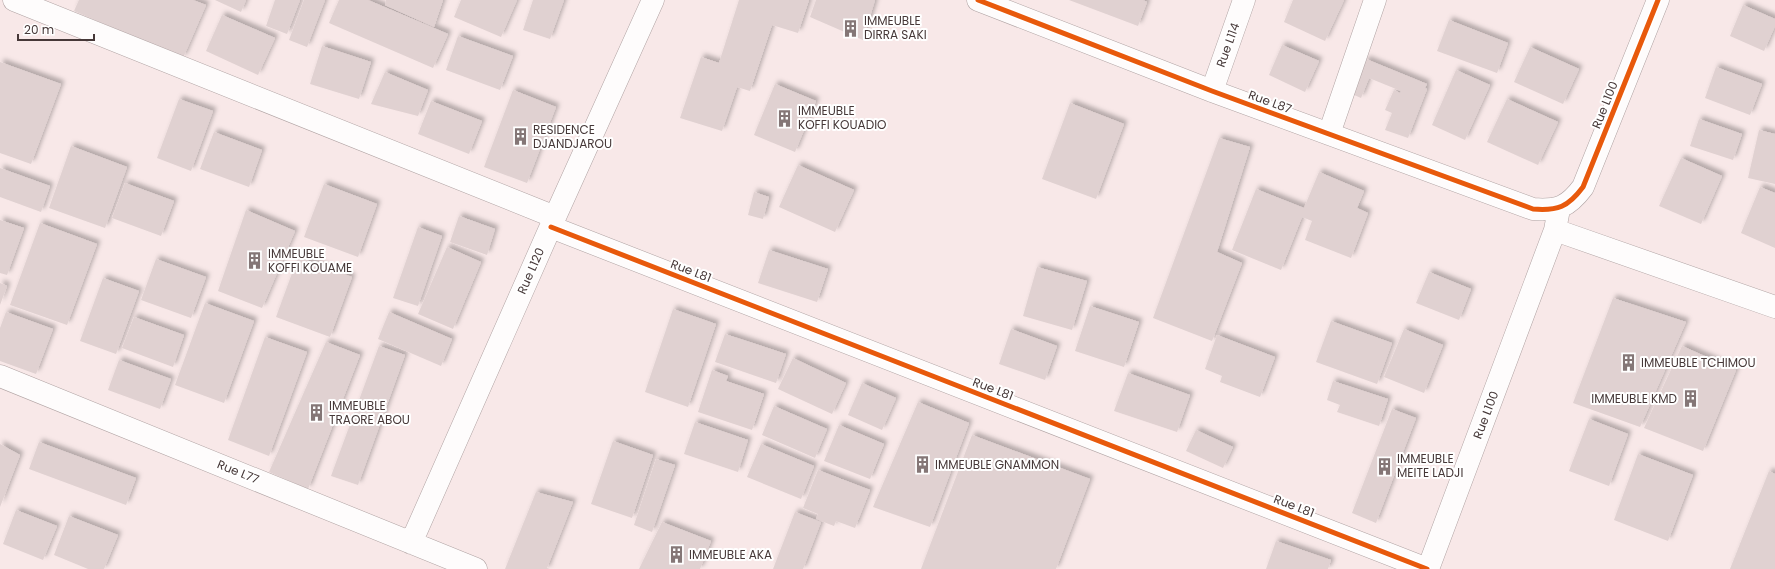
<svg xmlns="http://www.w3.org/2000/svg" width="1775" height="569" font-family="Poppins,sans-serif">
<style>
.building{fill:#e0d1d1;filter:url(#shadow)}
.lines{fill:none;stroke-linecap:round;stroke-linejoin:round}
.minor-casing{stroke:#b0a3a3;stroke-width:23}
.minor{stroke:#fefcfc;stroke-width:22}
.cycleway-casing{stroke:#fff;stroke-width:8}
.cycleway{stroke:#e8590c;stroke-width:5}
.labels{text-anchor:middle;stroke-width:4;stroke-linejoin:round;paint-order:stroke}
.poi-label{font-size:12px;fill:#463838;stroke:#fff;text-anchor:start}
.street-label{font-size:12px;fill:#463838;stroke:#fff}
</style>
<defs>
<filter id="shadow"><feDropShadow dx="3.5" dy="-3.5" stdDeviation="2" flood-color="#0004"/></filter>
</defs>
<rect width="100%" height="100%" fill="#f8e8e8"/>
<path class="building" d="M79,0H193L206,5L183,58L74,11Z
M215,0H246L241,12Z
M275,0H300L287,34L266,26Z
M304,0H325L307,47L289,40Z
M339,0H368L448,34L433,68L329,23Z
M386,0H443L434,27L385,5Z
M461,0H517L501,37L454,17Z
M533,0H564L550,39L523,30Z
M739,0H809L798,33L772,25L750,91L737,87L722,131L680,118L701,57L719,63Z
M816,0H875L863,40L810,17Z
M1069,0H1143L1147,2L1138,26Z
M1293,0H1344L1325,41L1284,22Z
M1743,5L1775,19V26L1764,51L1730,36Z
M222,15L275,38L258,75L206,51Z
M1449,20L1508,43L1497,73L1437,51Z
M458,36L513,56L500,90L446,70Z
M1282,45L1319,61L1305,92L1269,75Z
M322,46L371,62L359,99L310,84Z
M1530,47L1579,69L1563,104L1514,82Z
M1366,59L1427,84L1425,88L1427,89L1408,138L1385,130L1392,113L1385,110L1394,90L1400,93L1401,91L1369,78L1361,98L1352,94Z
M0,62L61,84L31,164L0,153Z
M1716,67L1762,84L1750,115L1705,98Z
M1456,70L1490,85L1465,140L1432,125Z
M385,72L428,90L418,116L371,104Z
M775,84L816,101L795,152L754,135Z
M513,90L556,107L527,183L484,167Z
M179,99L213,111L191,171L157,158Z
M1507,99L1558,122L1538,165L1487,142Z
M431,101L482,121L469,154L418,134Z
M1070,103L1124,124L1096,199L1042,179Z
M1699,119L1742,134L1733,160L1690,146Z
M1759,130L1775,134V184L1748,178Z
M214,132L262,150L249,187L200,169Z
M1219,138L1250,147L1217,252L1242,263L1212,341L1153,318Z
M71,146L127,167L105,228L49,208Z
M1681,158L1722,176L1701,224L1659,206Z
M798,165L854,190L835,232L779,207Z
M0,168L50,186L41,212L0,197Z
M1319,172L1364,191L1357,208L1368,213L1351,258L1305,240L1312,221L1302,217L1281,270L1232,250L1256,189L1304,208Z
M125,183L174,201L161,236L112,218Z
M324,184L377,204L358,257L304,237Z
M1760,187L1775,193V248L1741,233Z
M754,192L769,197L763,219L748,215Z
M246,210L295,231L262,308L218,291Z
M459,216L495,229L487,255L450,242Z
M0,220L24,228L7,275L0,273Z
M40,223L97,244L67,325L10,305Z
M418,227L442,236L418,306L393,298Z
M447,247L481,262L453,329L418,314Z
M769,250L828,269L817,302L758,283Z
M298,257L352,277L330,337L276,317Z
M156,259L206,277L191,318L141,300Z
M1037,267L1087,281L1072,330L1023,316Z
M1429,272L1471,289L1459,320L1416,303Z
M103,278L139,291L116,354L80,341Z
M0,283L7,286L0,305Z
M1613,298L1686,322L1640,427L1573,403Z
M205,303L254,321L224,403L175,385Z
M1090,306L1139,322L1124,367L1075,351Z
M673,309L716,324L688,407L645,392Z
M6,312L53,329L36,374L0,361V328Z
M389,312L452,339L441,366L378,339Z
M134,317L184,335L173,367L122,348Z
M1331,321L1392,343L1377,384L1316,362Z
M1011,329L1057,346L1045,380L999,364Z
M1404,329L1443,345L1424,393L1384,377Z
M725,334L786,354L776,383L715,362Z
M1217,335L1275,357L1260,397L1220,382L1222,376L1205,369Z
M265,337L307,352L269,456L228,440Z
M326,342L360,355L308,489L269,472Z
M379,346L405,355L358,485L331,476Z
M1682,346L1736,370L1703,451L1644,428Z
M793,358L846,383L832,414L778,389Z
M119,360L171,379L160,409L108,390Z
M712,370L728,376L726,381L764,394L752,430L698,412Z
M1128,373L1190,395L1177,432L1114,411Z
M1333,381L1388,399L1379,426L1337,412L1340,405L1327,400Z
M862,383L896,398L882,430L848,415Z
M918,402L969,423L930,527L873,507Z
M774,406L827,429L815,458L762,435Z
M1392,409L1416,418L1376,523L1352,513Z
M1589,419L1628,434L1609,486L1569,471Z
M695,422L748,440L738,472L684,454Z
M839,425L884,444L870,479L824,461Z
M1196,430L1233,447L1223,468L1186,451Z
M972,435L1090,479L1056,569H921Z
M613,441L653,455L632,518L591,504Z
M39,442L136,478L126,505L29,469Z
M0,444L20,455L0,507Z
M761,444L814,466L801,499L747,477Z
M1638,454L1693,475L1668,541L1614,520Z
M656,459L675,465L652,532L634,525Z
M818,470L870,490L855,528L836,521L834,526L816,519L818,514L803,508Z
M1769,471L1775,474V569H1730Z
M536,492L573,502L547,568L550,569H505Z
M16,510L57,526L43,560L3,544Z
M795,512L821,522L803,569H773Z
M69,516L118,535L104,569H88L54,555Z
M662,522L711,541L700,569H639Z
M1276,541L1331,560L1328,569H1266Z"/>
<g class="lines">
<defs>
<path id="minor" d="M14,0L555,217
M978,0L1212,91L1533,209C1558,211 1568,207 1583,187L1658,0
M1212,91L1244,0
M1329,134L1375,0
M551,227L1427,569
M1555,230L1775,307
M0,376L476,569
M411,543L555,217L653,0
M1428,569L1555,230L1559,209"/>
</defs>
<use href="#minor" class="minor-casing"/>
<use href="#minor" class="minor"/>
<defs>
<path id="cycleway" d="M978,0L1212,91L1533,209C1558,211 1568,207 1583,187L1658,0
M551,227L1427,569"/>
</defs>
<use href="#cycleway" class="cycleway-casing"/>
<use href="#cycleway" class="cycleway"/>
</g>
<defs>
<symbol id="building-bare" viewBox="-9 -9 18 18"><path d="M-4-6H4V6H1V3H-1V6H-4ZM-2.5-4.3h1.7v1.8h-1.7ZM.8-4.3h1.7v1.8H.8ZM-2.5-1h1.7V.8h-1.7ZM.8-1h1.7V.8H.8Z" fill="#847676" stroke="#fff" stroke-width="2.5" paint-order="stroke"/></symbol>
</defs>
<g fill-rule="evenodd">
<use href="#building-bare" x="838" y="16" width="25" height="25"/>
<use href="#building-bare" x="772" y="106" width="25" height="25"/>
<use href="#building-bare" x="508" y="124" width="25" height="25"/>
<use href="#building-bare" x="242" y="248" width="25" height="25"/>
<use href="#building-bare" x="1616" y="350" width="25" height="25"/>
<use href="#building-bare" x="1678" y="386" width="25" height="25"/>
<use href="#building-bare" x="304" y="400" width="25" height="25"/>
<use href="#building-bare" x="910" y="452" width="25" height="25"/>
<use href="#building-bare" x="1372" y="454" width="25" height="25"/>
<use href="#building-bare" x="664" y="542" width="25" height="25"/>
</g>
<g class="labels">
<g class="poi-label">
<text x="864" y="25">IMMEUBLE<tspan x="864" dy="14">DIRRA SAKI</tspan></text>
<text x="798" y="115">IMMEUBLE<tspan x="798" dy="14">KOFFI KOUADIO</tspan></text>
<text x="533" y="134">RESIDENCE<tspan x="533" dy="14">DJANDJAROU</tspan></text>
<text x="268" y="258">IMMEUBLE<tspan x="268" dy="14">KOFFI KOUAME</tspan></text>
<text x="1641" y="367">IMMEUBLE TCHIMOU</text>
<text x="1677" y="403" text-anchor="end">IMMEUBLE KMD</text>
<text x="329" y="410">IMMEUBLE<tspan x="329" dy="14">TRAORE ABOU</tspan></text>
<text x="1397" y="463">IMMEUBLE<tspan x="1397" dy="14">MEITE LADJI</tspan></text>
<text x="935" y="469">IMMEUBLE GNAMMON</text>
<text x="689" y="559">IMMEUBLE AKA</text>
</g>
<g class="street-label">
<text transform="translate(1228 45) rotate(-70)" y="4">Rue L114</text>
<text transform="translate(1270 102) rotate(20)" y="4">Rue L87</text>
<text transform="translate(1605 105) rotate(-68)" y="4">Rue L100</text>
<text transform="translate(531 271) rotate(-66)" y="4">Rue L120</text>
<text transform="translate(691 271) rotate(21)" y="4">Rue L81</text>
<text transform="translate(993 389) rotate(21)" y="4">Rue L81</text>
<text transform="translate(1486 415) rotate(-69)" y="4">Rue L100</text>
<text transform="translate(238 472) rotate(22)" y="4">Rue L77</text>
<text transform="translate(1294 506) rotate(21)" y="4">Rue L81</text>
</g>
</g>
<path d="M18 34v6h76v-6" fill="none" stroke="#463838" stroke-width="2"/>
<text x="24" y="34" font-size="12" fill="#463838" stroke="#ffffff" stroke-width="3" paint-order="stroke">20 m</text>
</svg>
